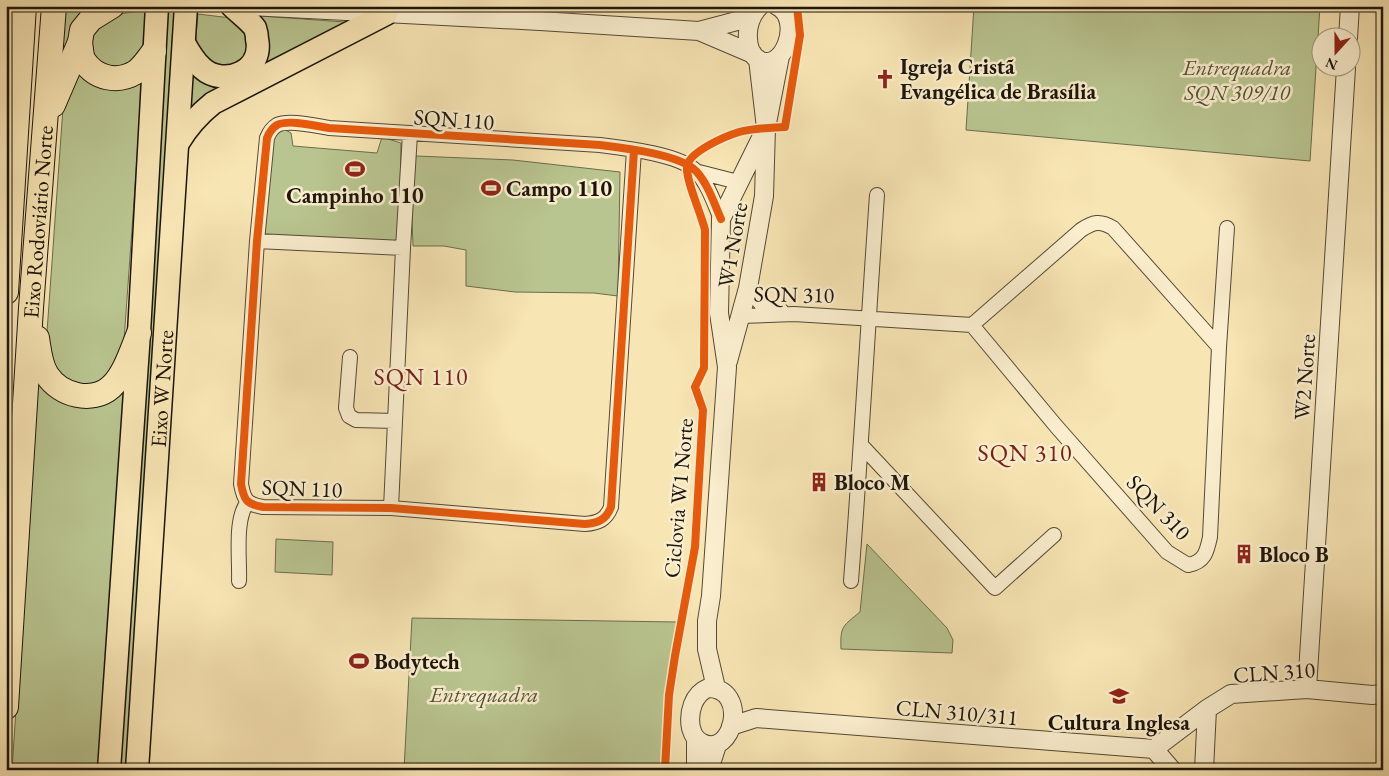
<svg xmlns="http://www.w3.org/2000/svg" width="1389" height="776" font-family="'EB Garamond',serif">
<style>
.green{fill:#b9c590;stroke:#6a6d4e}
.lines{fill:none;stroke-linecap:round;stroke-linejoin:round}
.minor-casing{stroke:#534935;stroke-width:16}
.tertiary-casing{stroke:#534935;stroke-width:20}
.primary-casing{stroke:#1c150b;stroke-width:25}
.trunk-casing{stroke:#1c150b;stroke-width:26}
.minor{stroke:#faeece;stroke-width:14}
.tertiary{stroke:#faeece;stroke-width:18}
.primary{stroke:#f8e5b4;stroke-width:22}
.trunk{stroke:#f8e5b4;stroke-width:24}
.cycleway-casing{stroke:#faeece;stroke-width:11}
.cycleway{stroke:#e8590c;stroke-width:8}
.labels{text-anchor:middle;stroke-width:5;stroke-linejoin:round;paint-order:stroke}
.poi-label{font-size:22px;font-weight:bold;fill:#1c150b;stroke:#faeece;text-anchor:start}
.park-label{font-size:22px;font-style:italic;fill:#53533a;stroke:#faeece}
.street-label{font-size:22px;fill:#1c150b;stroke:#faeece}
.neighbourhood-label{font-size:24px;letter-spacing:1px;fill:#7a1f14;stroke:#faeece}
</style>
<rect width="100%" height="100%" fill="#f8e5b4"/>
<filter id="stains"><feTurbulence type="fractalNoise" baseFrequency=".004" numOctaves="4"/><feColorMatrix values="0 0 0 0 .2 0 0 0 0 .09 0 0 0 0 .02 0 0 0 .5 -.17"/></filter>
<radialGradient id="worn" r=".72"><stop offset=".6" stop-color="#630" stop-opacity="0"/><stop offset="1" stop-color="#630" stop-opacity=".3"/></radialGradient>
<path class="green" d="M6,6H15L9,100L6,95Z
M62,6H106L58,75Z
M167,6H177L126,770H117Z
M901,6H969L968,10Z
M974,6H1320L1310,161L966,130Z
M147,10L145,50L131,70L94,65L86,40L112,15Z
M198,14L231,18L245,24L251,52L223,73L195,48Z
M248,15L358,23L186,120L188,59L247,75Z
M78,59L143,74L123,355L97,388L58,379L46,346L64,94Z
M284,129L291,133L293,146L377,153L382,137L401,143L399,245L263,235L271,142L274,134Z
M416,156L513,160L620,172L618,296L594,293L515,292L466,286V250L444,246H413L411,192Z
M38,375L50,390L128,381L103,770H12Z
M276,539L333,542L332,575L275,572Z
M867,544L947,628L953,640L952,653L841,649C840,626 843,626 860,612Z
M412,618L677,622L679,654L671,707L668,770H404Z"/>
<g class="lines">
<defs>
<path id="minor" d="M634,150L611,507C606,520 598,523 585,524L391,508L263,507C246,504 244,500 241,484L257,241L267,138C269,133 272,128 277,125C289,119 316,126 329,128L600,145C624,148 679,154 696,171C708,184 714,203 721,219
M695,171L738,182
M257,241L403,248
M748,288L761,304L781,310
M741,316L794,314L972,325L1081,230C1093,222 1100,220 1113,228L1219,347
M972,325L1056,426L1167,552L1188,565C1205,562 1207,551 1210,537L1219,347L1227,228
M350,357L346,408L349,416L356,420L395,421
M862,446L995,588L1054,535
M391,508L403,248L410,134
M239,581C240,560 234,518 248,502
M851,581C861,452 868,324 877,195"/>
<path id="tertiary" d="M247,6L540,21L699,31L752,17
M760,6C751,14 747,27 748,38C748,46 751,54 757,59C783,76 804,19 777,6
M699,31L753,54
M1348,38L1350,6
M728,361L748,288L764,196L766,128L780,56
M708,688C750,688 733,759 702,743C695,739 693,735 691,728C688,713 693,694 708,688Z
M716,688L707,649V621L711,596L727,367L719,313L721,219L766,128L758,59
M1307,689L1346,68
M731,726L756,718L1154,749
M696,739V770
M1154,749L1207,709L1231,694L1307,689L1372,695L1383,694
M1154,749L1172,770
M709,770L717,745
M1204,770L1207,709"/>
<g id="primary">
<path d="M184,43C189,52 194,61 202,68C224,88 264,71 257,39C257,36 256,31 255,28C249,20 239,13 232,6"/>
<path d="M178,143C188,126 198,115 213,103L386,14"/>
<path d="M109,770L139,333L157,6"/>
<path id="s1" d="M137,770L186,6"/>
</g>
<g id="trunk">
<path d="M80,42C81,48 81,56 84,61C96,79 118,83 136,72C143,67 149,58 154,51"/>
<path d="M53,105L80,42L82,30L91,19L112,6"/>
<path d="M6,292L24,6"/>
<path d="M37,338C39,350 40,365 47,375C60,395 92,404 111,387C125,374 132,350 139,333"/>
<path id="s2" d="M6,707L31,308L54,6"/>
</g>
</defs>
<use href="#minor" class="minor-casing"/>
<use href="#tertiary" class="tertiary-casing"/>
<use href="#primary" class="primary-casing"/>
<use href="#trunk" class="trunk-casing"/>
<use href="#minor" class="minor"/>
<use href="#tertiary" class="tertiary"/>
<use href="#primary" class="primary"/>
<use href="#trunk" class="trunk"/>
<defs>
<path id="cycleway" d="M634,150L611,507C606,520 598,523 585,524L391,508L263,507C246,504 244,500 241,484L257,241L267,138C269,133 272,128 277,125C289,119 316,126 329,128L600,145C624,148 679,154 696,171C708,184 714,203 721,219
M665,770L669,695L675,656L695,547L703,410L695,387L704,368L705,230C701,213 686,181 687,167C688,152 726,136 739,132C754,128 770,128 785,127L800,35L797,6"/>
</defs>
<use href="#cycleway" class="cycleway-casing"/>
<use href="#cycleway" class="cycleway"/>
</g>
<defs>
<symbol id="church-bare" viewBox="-9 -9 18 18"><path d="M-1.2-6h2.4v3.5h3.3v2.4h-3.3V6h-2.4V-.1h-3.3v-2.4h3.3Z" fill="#8f2418" stroke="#faeece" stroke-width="2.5" paint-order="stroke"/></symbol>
<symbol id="stadium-bare" viewBox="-9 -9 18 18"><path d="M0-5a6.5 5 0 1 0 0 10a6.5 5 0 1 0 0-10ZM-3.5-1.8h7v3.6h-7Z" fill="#8f2418" stroke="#faeece" stroke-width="2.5" paint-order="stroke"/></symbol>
<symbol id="building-bare" viewBox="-9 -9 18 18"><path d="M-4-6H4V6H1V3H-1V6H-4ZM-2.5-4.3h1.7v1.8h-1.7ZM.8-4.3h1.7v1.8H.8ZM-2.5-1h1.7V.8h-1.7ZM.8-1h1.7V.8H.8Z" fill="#8f2418" stroke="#faeece" stroke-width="2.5" paint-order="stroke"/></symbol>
<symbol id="school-bare" viewBox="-9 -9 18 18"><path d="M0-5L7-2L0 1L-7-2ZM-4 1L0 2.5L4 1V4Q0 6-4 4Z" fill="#8f2418" stroke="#faeece" stroke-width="2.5" paint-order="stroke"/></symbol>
</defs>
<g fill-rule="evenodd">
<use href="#church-bare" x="871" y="65" width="28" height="28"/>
<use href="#stadium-bare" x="341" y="155" width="28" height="28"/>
<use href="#stadium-bare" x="477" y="174" width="28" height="28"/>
<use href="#building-bare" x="805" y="468" width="28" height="28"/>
<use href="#building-bare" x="1230" y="540" width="28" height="28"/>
<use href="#stadium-bare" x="345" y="647" width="28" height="28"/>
<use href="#school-bare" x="1105" y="682" width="28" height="28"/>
</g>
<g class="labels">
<g class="poi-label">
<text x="900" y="74">Igreja Cristã<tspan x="900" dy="25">Evangélica de Brasília</tspan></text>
<text x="506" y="196">Campo 110</text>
<text x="355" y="203" text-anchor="middle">Campinho 110</text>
<text x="834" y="490">Bloco M</text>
<text x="1259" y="562">Bloco B</text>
<text x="374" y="669">Bodytech</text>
<text x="1119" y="730" text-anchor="middle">Cultura Inglesa</text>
</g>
<g class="park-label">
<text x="1237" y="75">Entrequadra<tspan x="1237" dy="25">SQN 309/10</tspan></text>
<text x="484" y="702">Entrequadra</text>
</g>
<g class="street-label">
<text transform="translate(454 119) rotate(4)" y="8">SQN 110</text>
<text dy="8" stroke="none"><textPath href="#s2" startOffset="486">Eixo Rodoviário Norte</textPath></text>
<text transform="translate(732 245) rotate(-80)" y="8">W1 Norte</text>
<text transform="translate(794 294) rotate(1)" y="8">SQN 310</text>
<text transform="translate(1304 377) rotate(-86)" y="8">W2 Norte</text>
<text dy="8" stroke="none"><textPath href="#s1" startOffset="382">Eixo W Norte</textPath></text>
<text transform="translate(302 488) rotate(2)" y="8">SQN 110</text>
<text transform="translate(678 498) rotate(-85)" y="8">Ciclovia W1 Norte</text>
<text transform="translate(1159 507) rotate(46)" y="8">SQN 310</text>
<text transform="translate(1274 672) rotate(-4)" y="8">CLN 310</text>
<text transform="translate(957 712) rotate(5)" y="8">CLN 310/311</text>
</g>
<g class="neighbourhood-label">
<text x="421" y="385">SQN 110</text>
<text x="1025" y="461">SQN 310</text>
</g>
</g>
<rect width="1389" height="776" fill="none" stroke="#f8e5b4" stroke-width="25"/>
<rect x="8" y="8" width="1374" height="761" fill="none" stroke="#1c150b" stroke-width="2.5"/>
<rect x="12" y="12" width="1364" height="751" fill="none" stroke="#1c150b"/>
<g transform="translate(1336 52) rotate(201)"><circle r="24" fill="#faeece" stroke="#a19780"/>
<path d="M0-4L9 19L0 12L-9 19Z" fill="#8f2418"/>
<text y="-8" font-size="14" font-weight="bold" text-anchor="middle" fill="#1c150b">N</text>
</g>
<rect width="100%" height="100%" filter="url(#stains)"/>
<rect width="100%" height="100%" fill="url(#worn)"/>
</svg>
